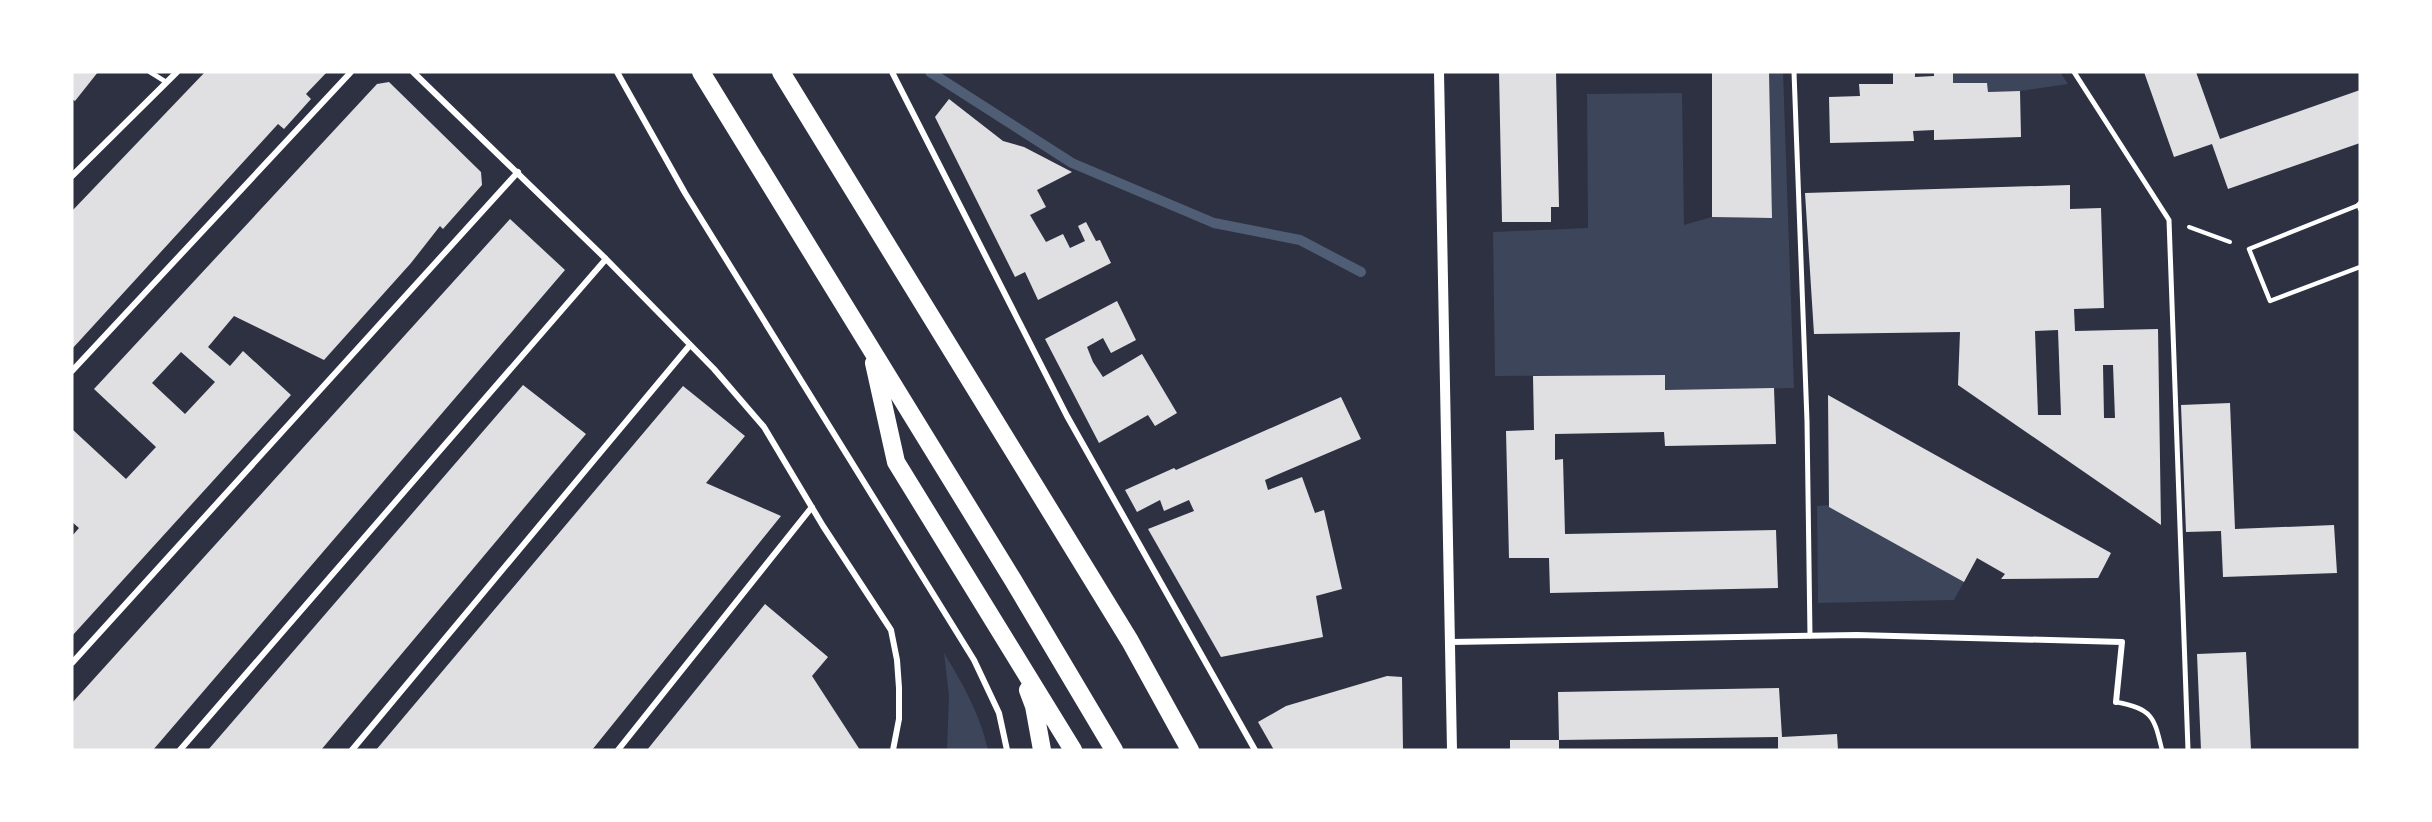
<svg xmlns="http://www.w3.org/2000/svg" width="2432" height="822" font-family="'Archivo Narrow',sans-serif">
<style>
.green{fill:#3c4559}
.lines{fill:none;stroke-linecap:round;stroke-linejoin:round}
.stream{stroke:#4f5d75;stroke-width:10}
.building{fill:#e0e0e3;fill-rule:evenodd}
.path{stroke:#fff;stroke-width:4}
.service{stroke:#fff;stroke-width:4.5}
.pedestrian{stroke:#fff;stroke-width:5}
.minor{stroke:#fff;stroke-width:6}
.tertiary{stroke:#fff;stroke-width:10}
.motorway{stroke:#fff;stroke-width:18}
</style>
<rect width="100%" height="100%" fill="#2d3142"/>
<path class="green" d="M1769,72H1783L1794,388L1665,390V375L1495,376L1493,232L1588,228L1587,94L1682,93L1684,225L1712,217L1772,218Z
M1953,72H2060L2068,84L2020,91L1988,92L1987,83H1953Z
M1829,505L1964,582L1954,600L1818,603L1817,506Z
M944,653C963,684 980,714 988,750H947L949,696Z"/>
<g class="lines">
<path class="stream" d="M930,72L1072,163L1214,223L1300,240L1361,272"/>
</g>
<path class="building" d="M72,72H98L75,101L72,99Z
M205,72H327L306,94L311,99L284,129L278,124L72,349V211Z
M1499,72H1556L1559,207H1551V222H1502Z
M1712,72H1769L1772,218L1712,217Z
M1893,72H1915V77L1934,76V72H1953V83H1987L1988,92L2020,91L2021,137L1934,140V130L1913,131L1914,141L1830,143L1829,97L1860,96L1859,84H1893Z
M2144,72H2196L2220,139L2360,90V143L2228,189L2212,144L2174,157Z
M389,82L481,172L482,185L443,229L440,226L411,263L324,360L234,316L208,347L230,366L243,351L291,395L72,636V536L79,528L72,522V429L126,479L156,447L94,389L377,84ZM181,352L215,382L185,414L152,383Z
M949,99L1003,141L1024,147L1072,172L1037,190L1046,207L1030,215L1046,242L1063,234L1070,248L1085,241L1078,226L1086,222L1096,241L1100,240L1111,263L1038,300L1025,272L1015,277L935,117Z
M2070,185V209L2101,208L2104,308L2074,309L2075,331L2158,329L2161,525L1958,385L1960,332L1814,334L1805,193ZM2058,330L2061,415H2038L2035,331ZM2103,365H2113L2115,418H2104Z
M510,219L565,270L153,750H72V703Z
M1117,301L1136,340L1111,353L1103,338L1087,347L1093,362L1103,377L1142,354L1177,413L1155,426L1148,415L1099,443L1045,339Z
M1665,375V390L1774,388L1776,444L1665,446L1664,432L1555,434V460L1563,459L1565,534L1776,530L1778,588L1550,593L1549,558H1509L1506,431L1534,430L1533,376Z
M523,385L586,434L321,750H208Z
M683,386L745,436L706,483L781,516L592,750H376Z
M1828,395L2111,553L2098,578L2001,579L2005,574L1977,558L1964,582L1829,507Z
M1341,397L1361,439L1265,480L1268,490L1302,477L1315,513L1324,510L1342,589L1316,596L1323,637L1221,657L1148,529L1194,511L1189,500L1164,511L1160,500L1137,512L1125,490L1174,468L1176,470Z
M2230,403L2235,529L2334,525L2337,573L2223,577L2221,531L2186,532L2181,405Z
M765,604L828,657L812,676L860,750H647Z
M2246,652L2251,750H2201L2197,654Z
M1387,676L1402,677L1403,750H1274L1258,722L1286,706Z
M1779,688L1782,737L1837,734L1838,750H1778V737L1559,740V750H1510V740H1559L1558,692Z"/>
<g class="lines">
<path class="path" d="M2189,227L2230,242"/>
<path class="service" d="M2360,209L2359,205L2249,249L2270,301L2360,267
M2116,702C2153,709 2154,717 2162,750"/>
<path class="pedestrian" d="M150,72L166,82
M1794,72L1807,421L1810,636
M2074,72L2169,220L2188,750"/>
<path class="minor" d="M413,72L606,259L714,369L764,427L823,526L891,630L897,660L899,688V719L893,750
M617,72L685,193L974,660L999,713L1007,750
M892,72L1067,416L1255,750
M72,176L177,72
M2359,205L2360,204
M72,371L351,72
M1450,642L1857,635L2122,642L2116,702
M72,663L518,172
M180,750L606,259
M352,750L690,345
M618,750L812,507"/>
<path class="tertiary" d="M1439,72L1452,750"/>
<path class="motorway" d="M701,72L1013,580L1114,750
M781,72L1130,641L1190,750
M874,363L896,462L1073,750
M1028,690L1034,706L1042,750"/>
</g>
<rect width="2432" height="822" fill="none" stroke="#ffffff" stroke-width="147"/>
</svg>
